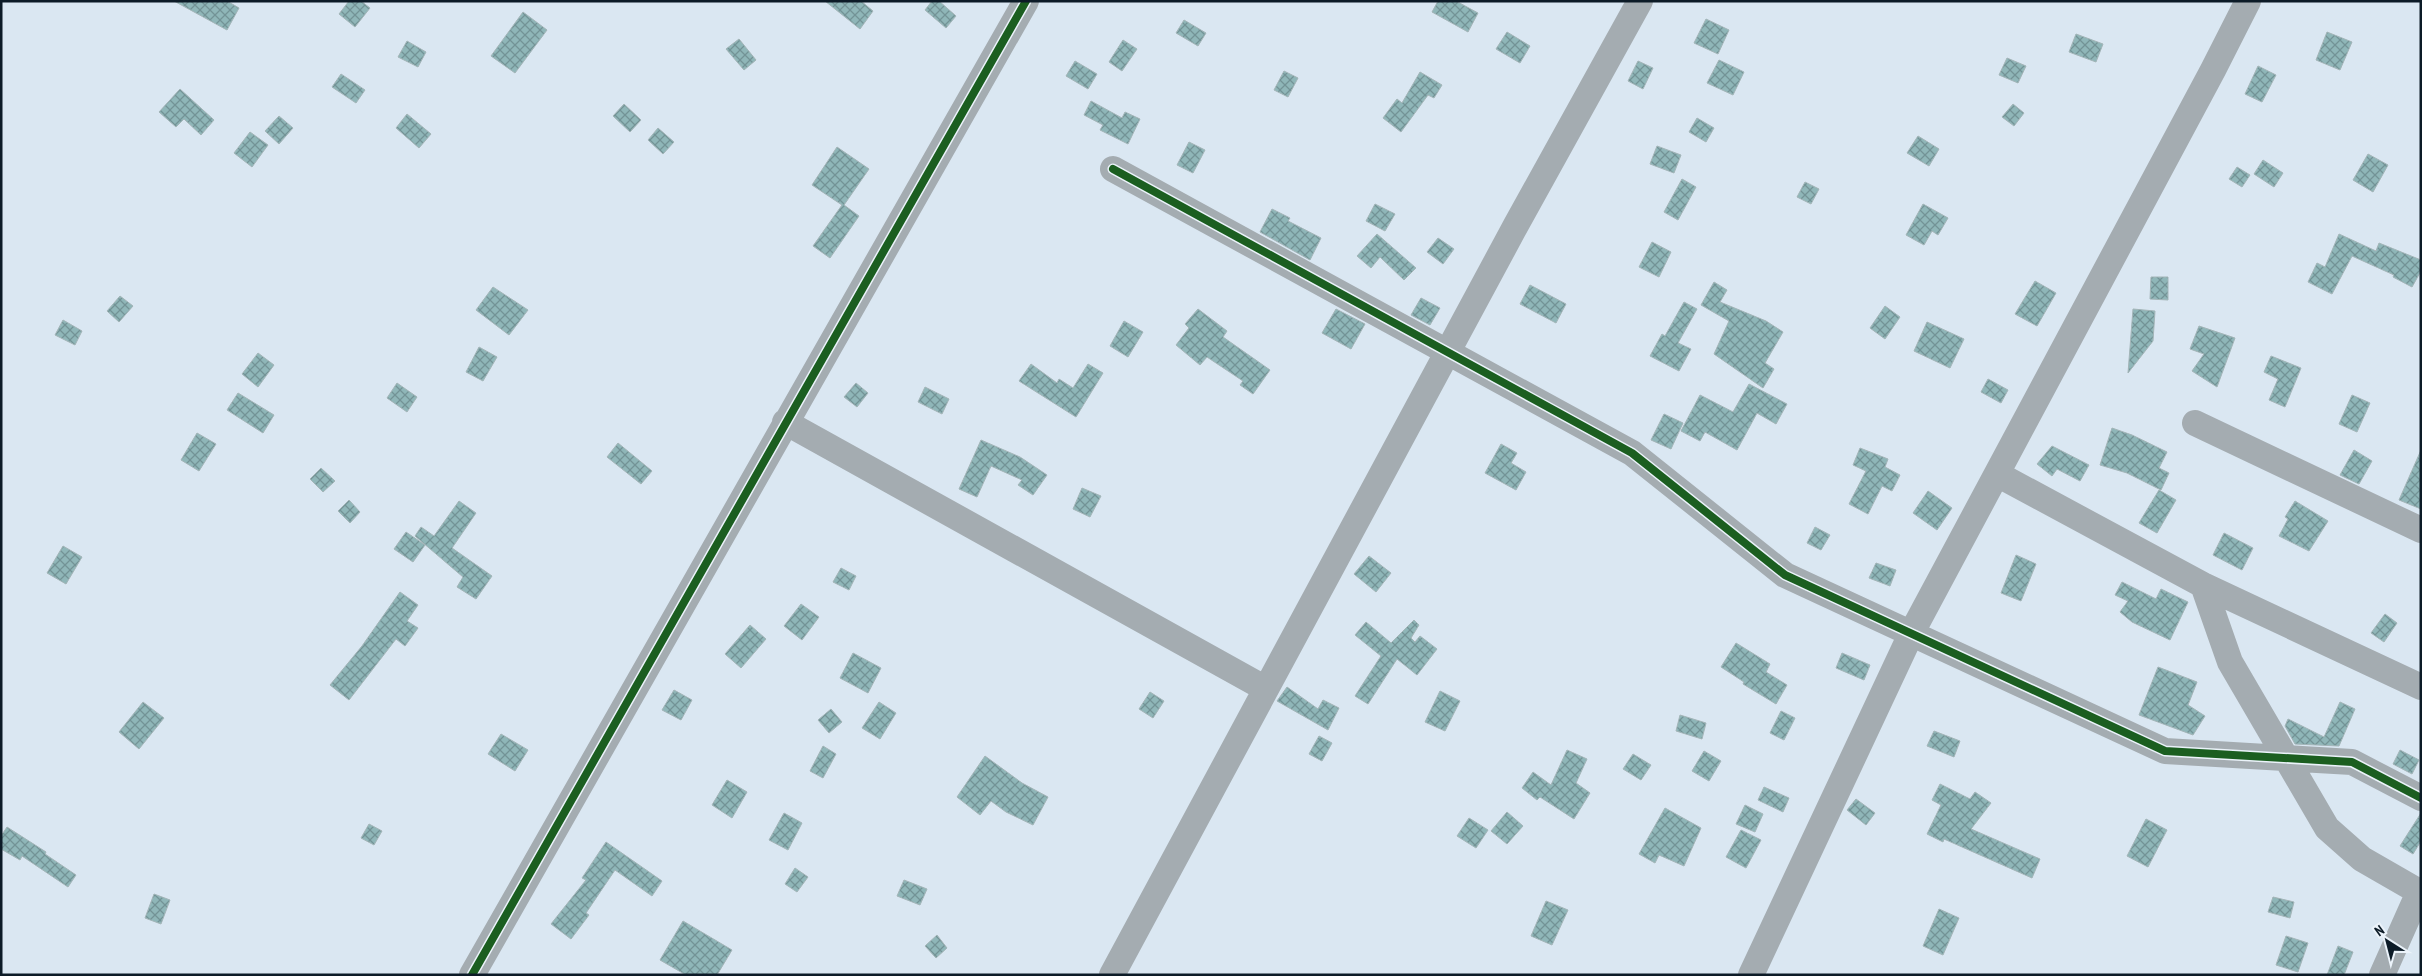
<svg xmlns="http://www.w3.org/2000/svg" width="2422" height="976" font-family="'PT Sans Narrow',sans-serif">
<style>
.building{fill:url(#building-cross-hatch);stroke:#a3b5b8}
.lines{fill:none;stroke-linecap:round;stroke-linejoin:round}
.minor{stroke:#a4acb1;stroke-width:26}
.cycleway-casing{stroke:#ebf3fa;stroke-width:11}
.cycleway{stroke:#1b5e20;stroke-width:8}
</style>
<defs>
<pattern id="building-cross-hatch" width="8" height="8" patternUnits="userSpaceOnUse" patternTransform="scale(1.25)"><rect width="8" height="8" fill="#8fb6b8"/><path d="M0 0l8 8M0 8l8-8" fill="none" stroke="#739396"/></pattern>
</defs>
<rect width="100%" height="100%" fill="#dae7f2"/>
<path class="building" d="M174,1H227L239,8L227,30Z
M349,1H361L370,8L355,27L339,14Z
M825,1H861L873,11L860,29Z
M932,1H939L956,16L946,28L925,10Z
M1438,1H1456L1478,13L1468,32L1432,12Z
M523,12L547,30L515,73L491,56Z
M1706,19L1729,30L1718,54L1694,43Z
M1184,20L1206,33L1198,46L1176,33Z
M1507,32L1530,46L1520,63L1496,49Z
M2327,32L2352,42L2340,70L2316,60Z
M2076,34L2103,44L2096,62L2069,52Z
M739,39L756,60L744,70L726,49Z
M1123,40L1137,49L1122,71L1109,62Z
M407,41L426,52L418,67L398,57Z
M2007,58L2026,66L2018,83L1999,75Z
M1719,60L1744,72L1733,95L1707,83Z
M1075,61L1097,74L1088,89L1066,76Z
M1638,61L1653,68L1643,89L1628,81Z
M2258,66L2276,75L2262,102L2245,94Z
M1284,71L1298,78L1288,97L1274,90Z
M1420,72L1442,85L1434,98L1428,95L1401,132L1383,118L1397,99L1402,103Z
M341,74L365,90L356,103L332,87Z
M180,89L214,120L201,135L184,119L176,127L159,112Z
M1091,101L1122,118L1125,112L1140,119L1128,144L1100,130L1103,125L1084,115Z
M624,104L641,120L630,132L613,116Z
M2013,104L2024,113L2014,126L2002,117Z
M407,114L431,134L419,148L396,128Z
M279,116L293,128L279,144L265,131Z
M1697,118L1714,128L1706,142L1689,132Z
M658,128L674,142L663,154L648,140Z
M250,132L268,145L252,167L234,153Z
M1918,136L1939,149L1929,166L1907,153Z
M1189,142L1205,150L1193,173L1177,165Z
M1657,146L1681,155L1674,173L1650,164Z
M837,147L869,169L844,205L859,216L830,258L813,246L842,205L812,185Z
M2368,154L2388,165L2373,192L2353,180Z
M2263,160L2283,173L2274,187L2254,174Z
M2237,167L2250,175L2242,187L2229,179Z
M1682,179L1696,187L1678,220L1664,212Z
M1805,182L1819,189L1811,204L1797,197Z
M1375,204L1395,214L1385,231L1366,221Z
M1923,204L1948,218L1938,235L1932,231L1924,245L1906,235Z
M1272,209L1290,218L1288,221L1321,238L1310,260L1260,232Z
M1377,234L1416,268L1404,280L1380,257L1371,268L1357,256Z
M2339,234L2376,251L2379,243L2421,260V271L2412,287L2393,277L2394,275L2352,256L2332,294L2308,282L2317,263L2325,267Z
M1438,238L1454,249L1443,264L1427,252Z
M1652,242L1671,252L1659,277L1639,267Z
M2151,277H2168V300L2150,299Z
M2035,281L2056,293L2037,326L2015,314Z
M1714,282L1727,290L1720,302L1766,321L1783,332L1765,363L1774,369L1763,388L1714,354L1729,321L1701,305Z
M1530,285L1566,304L1556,323L1520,304Z
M493,287L528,310L509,335L476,310Z
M120,296L133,306L119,322L107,311Z
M1421,298L1440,308L1430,325L1411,315Z
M1684,302L1697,309L1678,343L1691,349L1679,371L1650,356L1662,334L1665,336Z
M1885,306L1900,317L1885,339L1870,328Z
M1198,309L1227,331L1223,337L1270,370L1253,394L1240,385L1243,381L1207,357L1200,365L1176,345L1189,328L1185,324Z
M1336,309L1365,324L1351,349L1322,333Z
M2133,309L2155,311L2153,341L2128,373Z
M63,320L82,331L75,345L55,335Z
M1124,321L1143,332L1128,357L1110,346Z
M1927,322L1964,339L1950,368L1914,351Z
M2199,326L2235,338L2217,387L2192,371L2204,354L2190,349Z
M479,347L497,357L483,381L466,372Z
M258,353L274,365L258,387L242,374Z
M2271,356L2301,368L2285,407L2269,400L2278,379L2264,372Z
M1031,364L1057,383L1059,379L1073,388L1088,364L1103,373L1076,417L1019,381Z
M1988,379L2008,390L2001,403L1981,392Z
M397,383L417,397L407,412L387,398Z
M856,383L868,393L857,407L844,397Z
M1749,384L1787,404L1776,424L1757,413L1737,450L1705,432L1700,441L1681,431L1700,395L1733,412Z
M925,387L949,399L942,414L918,402Z
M238,393L274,415L263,433L227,410Z
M2352,395L2370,403L2357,432L2339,424Z
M1664,414L1683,423L1671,449L1651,440Z
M2112,428L2132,435L2167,452L2159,468L2169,473L2161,490L2127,473L2100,465Z
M197,433L216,444L199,471L181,460Z
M981,440L1020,457L1047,475L1033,495L1018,485L1022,480L991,466L977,497L959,489Z
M618,443L652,471L641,484L607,457Z
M1501,444L1517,453L1511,463L1526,472L1516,490L1485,473Z
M2052,446L2089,465L2080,481L2057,469L2052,476L2037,464Z
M1860,448L1888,459L1885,467L1900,475L1892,491L1882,486L1868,514L1849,504L1866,471L1853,465Z
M2354,450L2372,461L2359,484L2340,475Z
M2421,450V509L2399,500Z
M321,468L335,481L323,492L310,479Z
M1082,488L1101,496L1090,517L1073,509Z
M2159,490L2176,500L2157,533L2139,523Z
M1928,491L1952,508L1937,530L1913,513Z
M349,500L360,512L350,523L338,511Z
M459,501L476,513L452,548L492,576L476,599L457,587L463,577L415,536L421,527L434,536Z
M2295,501L2328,521L2309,551L2279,536L2288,519L2285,517Z
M1815,527L1830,535L1821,550L1807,543Z
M406,532L425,545L413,562L394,549Z
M2224,533L2253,548L2242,570L2213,555Z
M63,546L82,557L66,584L47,573Z
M2016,555L2036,564L2021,601L2001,593Z
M1369,556L1391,573L1376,592L1354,574Z
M1876,563L1896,570L1890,586L1869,578Z
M841,568L856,576L849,590L833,582Z
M2122,582L2156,599L2161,589L2188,602L2170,640L2132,622L2120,612L2128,601L2115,595Z
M400,592L418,605L407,621L418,628L405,646L396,639L349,700L330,685L362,646Z
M801,604L819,617L802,640L784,626Z
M2385,614L2397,623L2384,642L2371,633Z
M1414,620L1419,625L1411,638L1415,642L1420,636L1437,649L1417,675L1397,659L1368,704L1355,696L1381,656L1355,635L1366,622L1391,643Z
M750,625L766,639L741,668L725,654Z
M1736,643L1770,664L1766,672L1787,685L1776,704L1743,684L1744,682L1721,667Z
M853,653L881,668L868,693L840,678Z
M1842,653L1870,665L1864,680L1836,668Z
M2158,667L2197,682L2188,705L2205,716L2193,735L2139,715Z
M1287,687L1318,709L1323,700L1339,708L1328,730L1277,701Z
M674,690L692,700L681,720L662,710Z
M1440,691L1460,701L1445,731L1425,722Z
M1150,692L1164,701L1153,718L1139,709Z
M143,702L164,718L139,749L119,732Z
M879,702L896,713L880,739L862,728Z
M2340,702L2355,709L2339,746L2295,744L2285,726L2288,719L2324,737Z
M831,709L842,722L829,733L818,720Z
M1781,711L1795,718L1784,740L1770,733Z
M1680,715L1706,723L1702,739L1676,731Z
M1934,731L1960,741L1954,757L1927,746Z
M501,734L528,750L515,771L488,754Z
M1319,736L1332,743L1322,761L1309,754Z
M823,746L836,754L823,778L810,771Z
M1567,750L1587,759L1576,783L1590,793L1574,819L1540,797L1537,800L1522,788L1533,772L1551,785Z
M2400,750L2419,760L2412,774L2393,764Z
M1704,751L1721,761L1709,781L1692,771Z
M1633,754L1651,765L1641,780L1623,769Z
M985,756L1022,783L1048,797L1033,825L1006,812L991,801L980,815L957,797Z
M727,780L747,792L732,818L712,805Z
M1940,784L1970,799L1975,792L1991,803L1971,829L2040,859L2032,878L1944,839L1943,842L1927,834L1941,805L1932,800Z
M1764,787L1789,798L1783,812L1758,800Z
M1856,799L1875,813L1866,825L1847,810Z
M1745,805L1763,814L1755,832L1736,824Z
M1665,808L1701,828L1684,866L1659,855L1655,863L1639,854Z
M1507,812L1523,826L1507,844L1491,831Z
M784,813L802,823L788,850L769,840Z
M2421,813V841L2413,854L2400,846Z
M1469,818L1488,830L1476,848L1457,836Z
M2146,819L2167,830L2148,867L2127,856Z
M369,824L382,831L374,845L361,838Z
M7,827L46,852L45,854L76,875L68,887L22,856L20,860L1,849V836Z
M1741,830L1761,840L1746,868L1726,857Z
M606,842L662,881L652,896L615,870L586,913L589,915L571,939L551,924L586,880L582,878Z
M795,868L808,877L797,892L785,884Z
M904,880L927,889L920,905L897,896Z
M154,894L170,900L161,924L145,918Z
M2273,897L2294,902L2290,918L2268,912Z
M1546,901L1568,910L1552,945L1531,936Z
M1939,909L1959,918L1943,955L1923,946Z
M683,921L732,950L717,975H686L660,960Z
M937,935L947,948L936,958L925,946Z
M2286,936L2308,943L2298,972L2276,965Z
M2338,946L2353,952L2344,975H2327Z"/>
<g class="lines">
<path class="minor" d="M1113,169L1632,453L1785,575L2165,751L2352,762L2421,798
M785,422L1266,689
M2195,423L2421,530
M1997,474L2203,585L2421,687
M2203,585L2230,662L2327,828L2362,859L2421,893
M472,975L1026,1
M1112,975L1516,225L1640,1
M1751,975L1911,634L2213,70L2248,1
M2382,975L2419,892"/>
<defs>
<path id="cycleway" d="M1113,169L1632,453L1785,575L2165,751L2352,762L2421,798
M472,975L1026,1"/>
</defs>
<use href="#cycleway" class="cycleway-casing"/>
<use href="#cycleway" class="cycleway"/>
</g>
<rect width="2422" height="976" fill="none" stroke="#0c1b27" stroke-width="5"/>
<g transform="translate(2387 941) rotate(324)" stroke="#ebf3fa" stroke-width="4" paint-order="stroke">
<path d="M0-4L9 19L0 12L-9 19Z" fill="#0c1b27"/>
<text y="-8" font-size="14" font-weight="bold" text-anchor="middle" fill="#0c1b27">N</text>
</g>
</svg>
